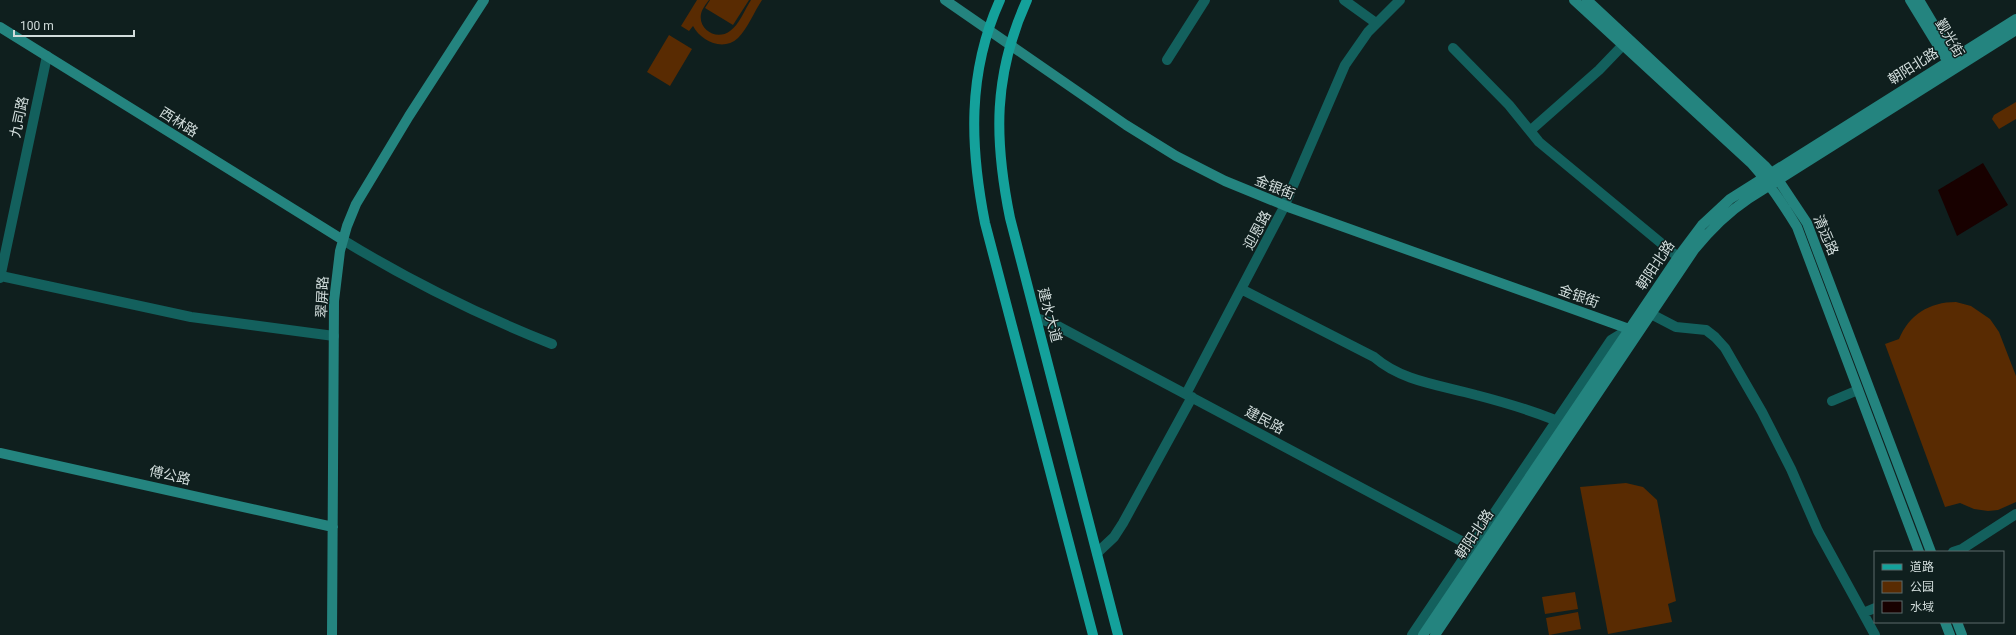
<svg xmlns="http://www.w3.org/2000/svg" width="2016" height="635" font-family="Roboto,'Noto Sans SC',sans-serif">
<style>
.green{fill:#592b02}
.water{fill:#180100}
.lines{fill:none;stroke-linecap:round;stroke-linejoin:round}
.street{stroke:#13605d;stroke-width:10}
.secondary{stroke:#24847f;stroke-width:10}
.primary{stroke:#14a19b;stroke-width:10}
.labels{text-anchor:middle;stroke-width:3;stroke-linejoin:round;paint-order:stroke}
.street-label{font-size:14px;fill:#d2dddc;stroke:#0f1f1e}
</style>
<rect width="100%" height="100%" fill="#0f1f1e"/>
<path class="green" d="M697,0H709C706,4 702,9 701,14C698,30 717,41 730,31C739,25 745,9 751,0H762C754,12 748,28 738,38C723,52 701,41 693,26L689,31L681,26Z
M710,0H749L733,25L705,8Z
M669,35L692,49L670,86L647,72Z
M2016,102V119L1999,129L1992,119L1994,115Z
M1956,302L1971,306L1990,319L1999,332L2016,376V502L1998,510L1988,511L1974,509L1960,503L1945,507L1885,344L1899,339C1909,315 1929,302 1956,302Z
M1626,483L1643,487L1657,500L1676,601L1668,604L1672,622L1608,634L1580,487Z
M1575,592L1578,609L1545,614L1542,597Z
M1578,612L1581,629L1549,635L1546,618Z"/>
<path class="water" d="M1983,163L2008,205L1957,236L1938,190Z"/>
<g class="lines">
<path class="street" d="M1344,0L1376,23
M1453,48L1509,105L1539,142L1678,257
M1167,60L1205,0
M1531,130L1599,70L1623,45
M343,240C410,281 479,315 552,344
M1,276L191,317L334,336
M0,278L47,56
M1241,289L1374,357C1403,382 1441,385 1476,395C1503,402 1530,410 1555,420
M1651,314L1676,327L1706,330L1715,337L1725,348L1762,412L1791,469L1818,531L1875,635
M1036,318L1052,323L1480,551
M1186,394L1283,209L1345,65L1368,32L1400,0
M1832,401L1858,390
M1953,552L1962,549L2016,514
M1097,553L1114,537L1123,523L1192,397
M1863,613L1875,608
M1412,635L1611,340L1629,329"/>
<path class="secondary" d="M945,0L1126,125L1176,156L1225,181L1291,208L1629,329
M1574,0L1751,163C1769,183 1783,204 1797,227L1919,552
M1587,0L1766,167L1781,184L1807,223L1931,552
M1910,0L1951,67
M1919,0L1956,62
M0,27L343,240
M0,453L333,527
M1945,622L1950,635
M1957,622L1962,635
M332,635L334,301L340,251L347,226L356,204L409,116L484,0
M1423,635L1678,257L1702,225L1730,199L2016,19
M1435,635L1694,250C1710,230 1727,213 1748,199L2016,30"/>
<path class="primary" d="M1000,0C967,73 970,147 985,223L1093,635
M1027,0C993,75 994,139 1010,218L1118,635"/>
</g>
<g class="labels">
<g class="street-label">
<text transform="translate(1950 38) rotate(59)" y="5">觐光街</text>
<text transform="translate(1913 66) rotate(-32)" y="5">朝阳北路</text>
<text transform="translate(19 117) rotate(-78)" y="5">九司路</text>
<text transform="translate(179 122) rotate(32)" y="5">西林路</text>
<text transform="translate(1275 187) rotate(22)" y="5">金银街</text>
<text transform="translate(1257 230) rotate(-62)" y="5">迎恩路</text>
<text transform="translate(1826 235) rotate(67)" y="5">清远路</text>
<text transform="translate(1655 265) rotate(-56)" y="5">朝阳北路</text>
<text transform="translate(1579 296) rotate(20)" y="5">金银街</text>
<text transform="translate(322 297) rotate(-87)" y="5">翠屏路</text>
<text transform="translate(1050 315) rotate(75)" y="5">建水大道</text>
<text transform="translate(1265 420) rotate(28)" y="5">建民路</text>
<text transform="translate(170 475) rotate(13)" y="5">傅公路</text>
<text transform="translate(1474 534) rotate(-56)" y="5">朝阳北路</text>
</g>
</g>
<rect x="1874" y="551" width="130" height="72" fill="#0f1f1e" stroke="#5d6b6a"/>
<rect x="1882" y="564" width="20" height="6" fill="#14a19b" stroke="#5d6b6a"/>
<text x="1910" y="571" font-size="12" fill="#d2dddc">道路</text>
<rect x="1882" y="581" width="20" height="12" fill="#592b02" stroke="#5d6b6a"/>
<text x="1910" y="591" font-size="12" fill="#d2dddc">公园</text>
<rect x="1882" y="601" width="20" height="12" fill="#180100" stroke="#5d6b6a"/>
<text x="1910" y="611" font-size="12" fill="#d2dddc">水域</text>
<path d="M14 30v6h120v-6" fill="none" stroke="#d2dddc" stroke-width="2"/>
<text x="20" y="30" font-size="12" fill="#d2dddc" stroke="#0f1f1e" stroke-width="3" paint-order="stroke">100 m</text>
</svg>
